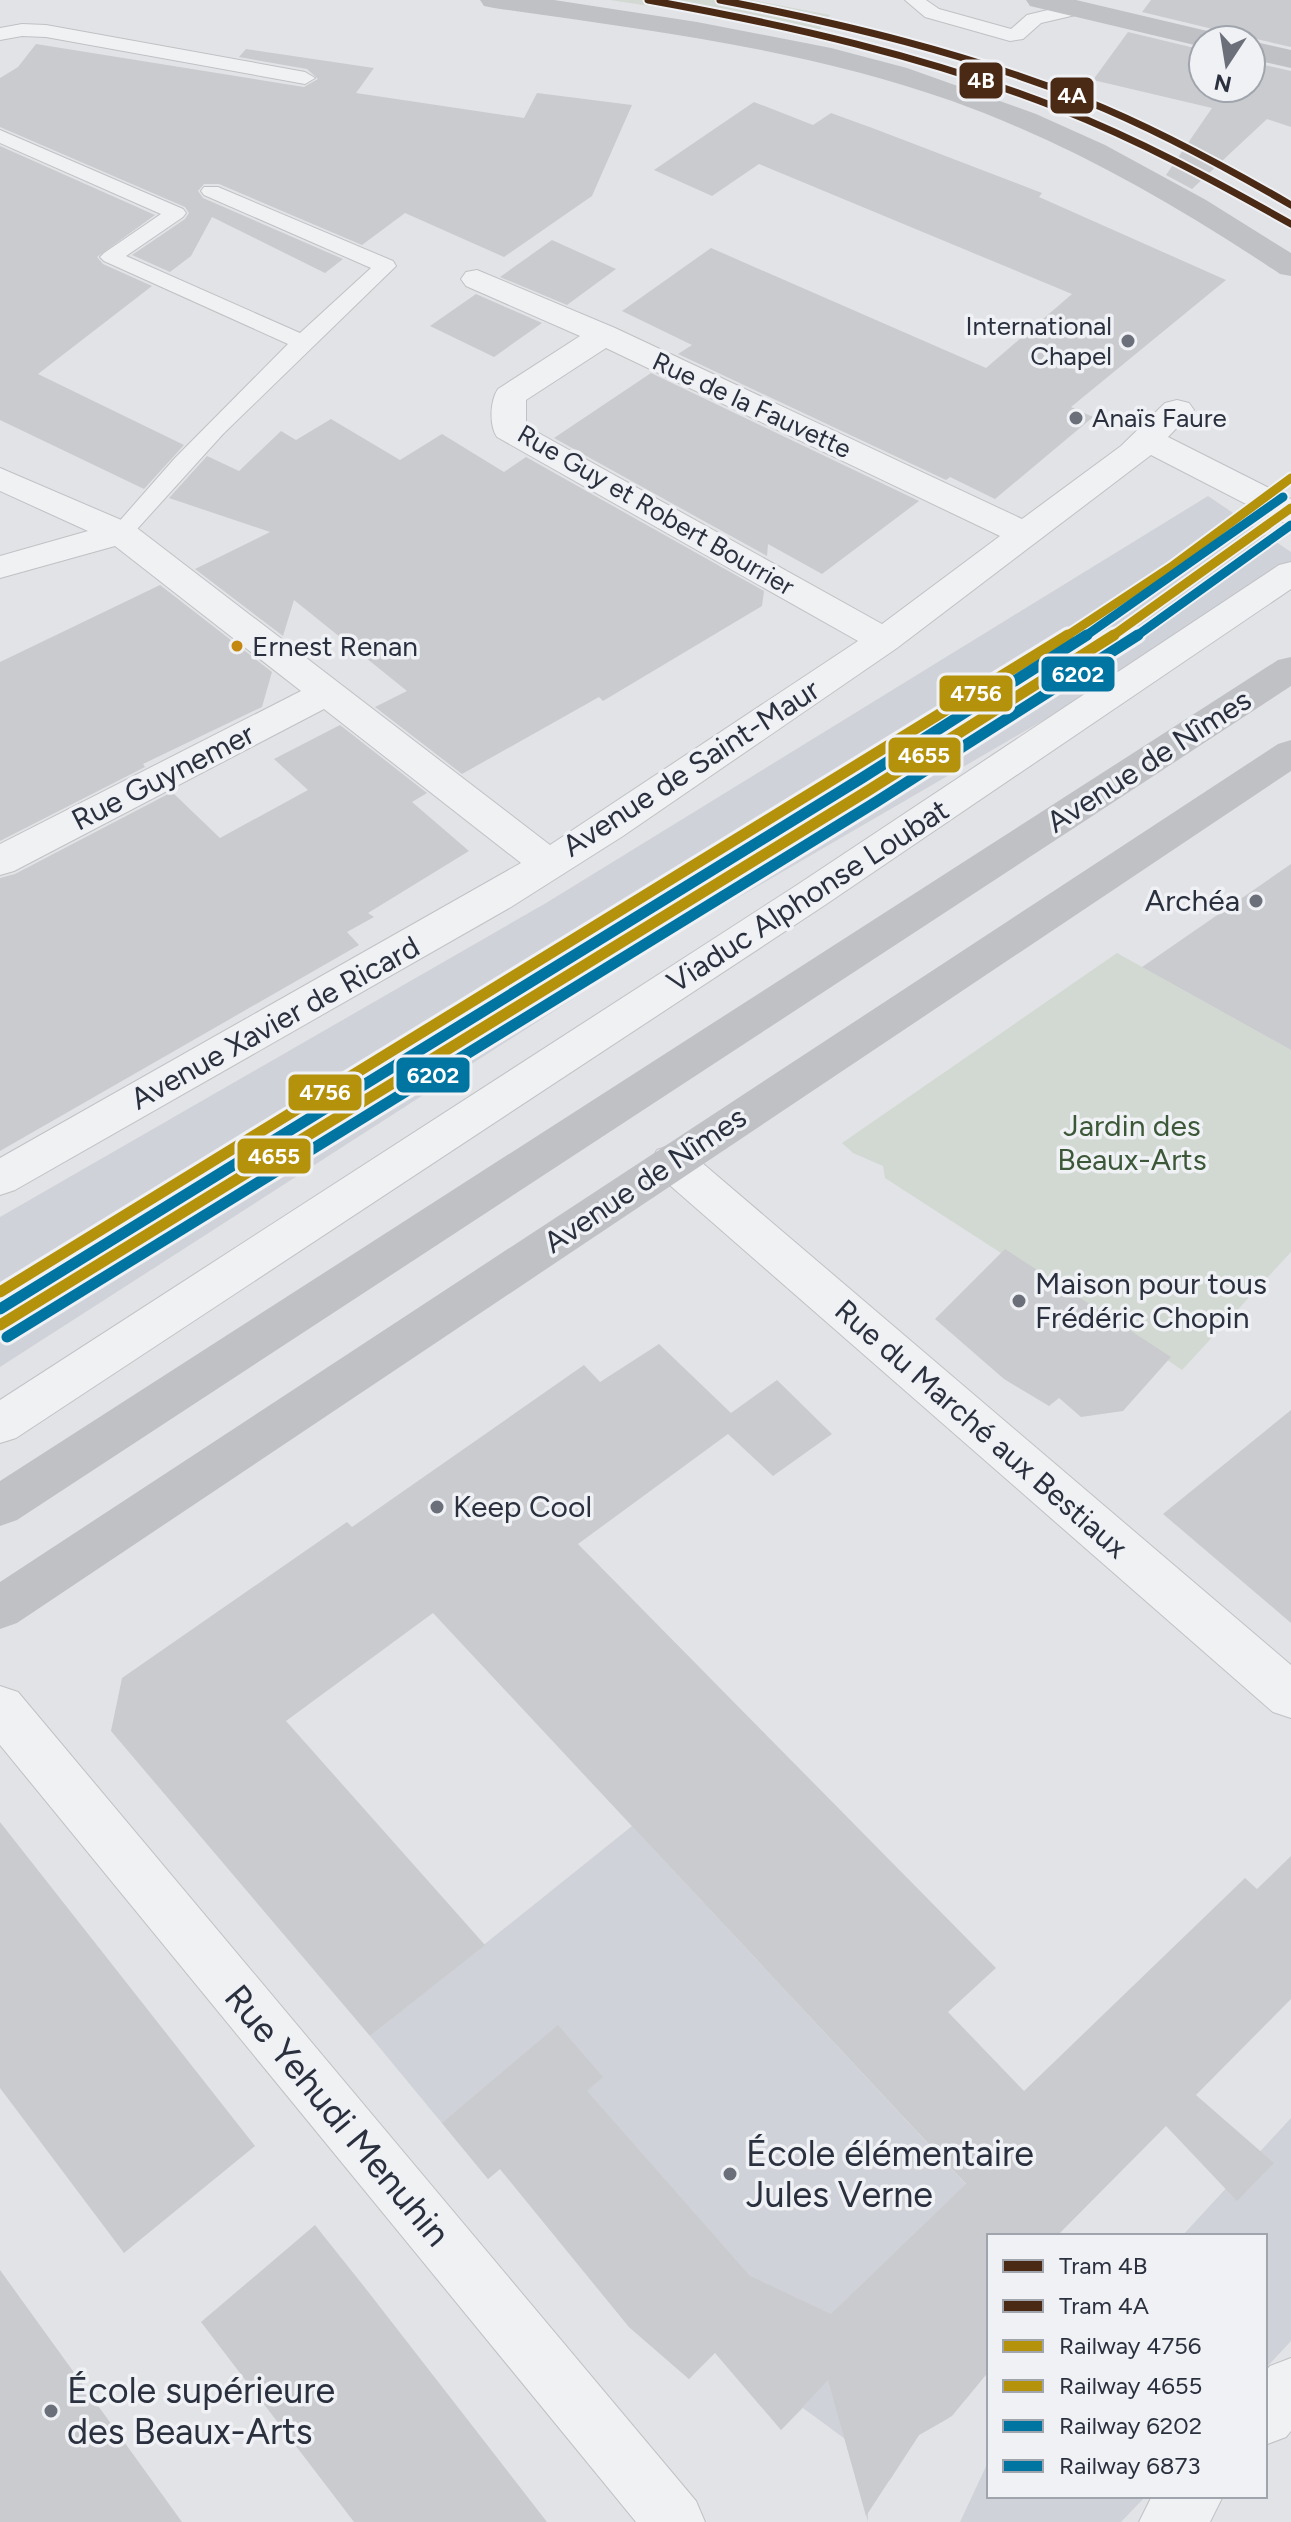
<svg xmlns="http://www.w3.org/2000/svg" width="1291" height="2522" font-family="Figtree,sans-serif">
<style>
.built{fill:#d0d2d9}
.green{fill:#d2d9d2}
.building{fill:#cacbce}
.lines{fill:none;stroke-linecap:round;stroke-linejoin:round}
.service-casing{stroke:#c0c1c4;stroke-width:2}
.minor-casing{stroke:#c0c1c4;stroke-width:2}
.tertiary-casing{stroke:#c0c1c4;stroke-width:2}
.service{fill:#f0f1f3;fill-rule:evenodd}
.minor{fill:#f0f1f3;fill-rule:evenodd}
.tertiary{fill:#f0f1f3;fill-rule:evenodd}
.secondary{fill:#bfc1c5;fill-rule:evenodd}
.rail-1-far1-casing{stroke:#eff1f5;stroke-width:13}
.rail-1-casing{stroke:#eff1f5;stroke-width:17}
.rail-2-far1-casing{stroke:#eff1f5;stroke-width:13}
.rail-2-casing{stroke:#eff1f5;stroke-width:17}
.rail-3-far1-casing{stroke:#eff1f5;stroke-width:13}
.rail-3-casing{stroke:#eff1f5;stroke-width:17}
.rail-4-far1-casing{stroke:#eff1f5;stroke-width:13}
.rail-4-casing{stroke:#eff1f5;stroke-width:17}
.rail-1-far1{stroke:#b5920c;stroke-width:9}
.rail-1{stroke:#b5920c;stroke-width:11}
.rail-2-far1{stroke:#b5920c;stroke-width:9}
.rail-2{stroke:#b5920c;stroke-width:11}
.rail-3-far1{stroke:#0075a1;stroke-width:9}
.rail-3{stroke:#0075a1;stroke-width:11}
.rail-4-far1{stroke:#0075a1;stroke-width:9}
.rail-4{stroke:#0075a1;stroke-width:11}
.tram-1-casing{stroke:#eff1f5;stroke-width:11}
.tram-2-casing{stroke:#eff1f5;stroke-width:11}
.tram-1{stroke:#4a2a15;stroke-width:7}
.tram-2{stroke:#4a2a15;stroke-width:7}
.poi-dot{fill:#6a6f79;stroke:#eff1f5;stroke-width:3}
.bus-dot{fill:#c48810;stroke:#eff1f5;stroke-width:3}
.labels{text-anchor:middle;stroke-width:7;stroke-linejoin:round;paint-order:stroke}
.far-poi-label{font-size:26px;fill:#2a303e;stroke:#eff1f5;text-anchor:end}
.far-street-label{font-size:26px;fill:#2a303e;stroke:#eff1f5}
.bus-label{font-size:28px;fill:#2a303e;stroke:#eff1f5;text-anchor:start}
.street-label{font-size:30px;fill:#2a303e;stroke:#eff1f5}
.poi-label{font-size:30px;fill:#2a303e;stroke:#eff1f5;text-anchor:start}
.park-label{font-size:30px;fill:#3c5838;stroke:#eff1f5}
.near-street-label{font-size:36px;fill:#2a303e;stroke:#eff1f5}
.near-poi-label{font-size:36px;fill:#2a303e;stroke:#eff1f5;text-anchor:start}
.line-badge{stroke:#eff1f5;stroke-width:3}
.badge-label{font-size:22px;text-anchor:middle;font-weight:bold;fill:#fff}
</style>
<rect width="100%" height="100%" fill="#e2e3e6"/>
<path class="built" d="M1208,496L1291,552V567L1056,713L660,943L0,1367V1217L546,903Z
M632,1826L1014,2236H989V2371L966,2399L946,2410L949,2418L919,2435L890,2480L868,2491V2522L845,2439L803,2408L781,2430L720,2345L689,2379L629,2327L500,2169L488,2179L370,2036Z
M1291,2118V2341L1265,2369V2236H1182Z
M989,2460V2496H1146L1121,2522H960Z"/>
<path class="green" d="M610,0H751L830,15L814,37L715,16Z
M1117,953L1291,1050V1252L1182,1370L1005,1250L1001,1253L885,1178L883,1166L853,1153L842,1143Z"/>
<path class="building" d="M1151,0H1291V47L1252,38L1227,40L1221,31L1142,12Z
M1128,32L1203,50V88H1251V62L1291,71V127L1267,119L1192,189L1166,175L1212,108L1093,80Z
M36,44L304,87L318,79L307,69L239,57L246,49L374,68L356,93L524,118L537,93L632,105L592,196L504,257L405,213L362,245L219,184H204L198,191L203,198L343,259L325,273L212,217L191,256L170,272L132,255L185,219L189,213L185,207L0,127V78L18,67Z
M754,102L813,125L831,113L875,129L1042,193L1039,197L1226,280L1071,407L1093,417L995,499L950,477L946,480L678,354L692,345L622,311L711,248L986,368L1072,294L759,164L712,196L654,170Z
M0,146L155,215L97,257L103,264L152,286L38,374L184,445L144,489L0,420Z
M552,240L616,269L567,305L500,277Z
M476,294L542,323L494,357L430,326Z
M651,373L919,501L822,574L768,544L767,556L554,438Z
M331,419L400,460L442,434L504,472L526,457L764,591L762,606L603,701L599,697L462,774L375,707L407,691L294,600L283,636L195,569L270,532L169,498L207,456L239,471L281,431L296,440Z
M160,585L272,672L262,707L143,764L145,767L0,841V662Z
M340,725L427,793L412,802L469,851L368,913L374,917L347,932L359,945L0,1151V878L15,874L172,792L220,838L308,790L274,759Z
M1291,864V1050L1142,967Z
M1005,1249L1171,1357L1123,1411L1081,1417L1059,1398L1049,1406L1004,1379L935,1319Z
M659,1344L731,1413L777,1380L832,1434L773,1476L728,1434L578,1544L996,1968L948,2012L1024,2091L1245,1878L1257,1889L1291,1856V1999L1196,2095L1274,2163L1237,2201L1166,2126L1057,2236H989V2371L952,2416L919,2435L866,2516L828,2380L781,2430L715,2353L689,2379L629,2327L500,2169L488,2179L442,2123L558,2025L603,2077L587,2091L750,2276L831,2314L966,2184L433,1613L286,1721L485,1945L370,2036L111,1731L122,1678L347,1522L352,1527L584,1365L600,1382Z
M1291,1410V1623L1163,1514Z
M0,1822L255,2146L124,2253L0,2088Z
M315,2225L366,2289L547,2522H354L201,2322Z
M0,2270L182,2522H0Z"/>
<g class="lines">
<defs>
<path id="service" d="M905,0H926L939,9L1011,29L1027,15L1077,3L1087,9L1084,13L1041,23L1023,39L1010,41L925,17Z
M22,24L46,25L305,72L315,78L305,84L46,37L22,36L0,40V28Z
M0,130L183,209L186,213L183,217L126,256L300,333L371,268L204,195L201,191L204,187H218L393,261L396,266L223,434L129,538H113L109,533L175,458L288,344L104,261L100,257L104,253L161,214L0,143Z"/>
<path id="minor" d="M477,270L615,328L1022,519L1121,446L1165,403L1177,400L1189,403L1194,410L1168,437L1291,499V524L1279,521L1151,455L897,648L623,836L511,907L15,1190L0,1195V1158L521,863L324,709L14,871L0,875V844L301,691L115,546L0,578V556L88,531L0,491V468L133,525L550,845L858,641L497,437C489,425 490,401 498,389L580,336L466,286L461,279L466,272ZM606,348L1000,536L882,624L526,426V400Z
M672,1145L687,1150L1291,1665V1718L1273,1712L657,1174L651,1162L657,1150Z
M0,1686L18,1692L696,2501L705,2522H636L0,1745Z
M1291,2358V2431L1286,2437L1265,2445V2372L1270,2366Z
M1152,2496H1223L1210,2522H1139Z"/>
<path id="tertiary" d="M1291,562V589L825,905L16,1438L0,1443V1400L797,885L1279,565Z"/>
</defs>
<use href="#service" class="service-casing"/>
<use href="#minor" class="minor-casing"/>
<use href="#tertiary" class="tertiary-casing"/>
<use href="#service" class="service"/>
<use href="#minor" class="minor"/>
<use href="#tertiary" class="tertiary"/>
<path class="secondary" d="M480,0H554L697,22L831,48L907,68L1036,114L1105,145L1206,200L1291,253V276L1280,274C1177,205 1069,143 952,101C805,49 648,30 494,8L484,6Z
M1026,0H1076L1220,34L1224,40H1203V47L1030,6Z
M1251,41L1291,50V68L1251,59Z
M1291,657V686L17,1520L0,1526V1481L1278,660Z
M1291,740V771L17,1623L0,1629V1582L1278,744Z"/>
<defs>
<path id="rail-1-far1" d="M1065,637L1171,567L1291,478"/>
<path id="rail-1" d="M0,1292L1068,635"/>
<path id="rail-2-far1" d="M1111,637L1291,508"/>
<path id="rail-2" d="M0,1325L869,790L1114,635"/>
<path id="rail-3-far1" d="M1135,637L1291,525"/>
<path id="rail-3" d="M7,1337L876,802L1138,635"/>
<path id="rail-4-far1" d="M1084,637L1283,497"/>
<path id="rail-4" d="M0,1309L862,778L1087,635"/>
</defs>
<use href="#rail-1-far1" class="rail-1-far1-casing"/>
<use href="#rail-1" class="rail-1-casing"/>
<use href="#rail-2-far1" class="rail-2-far1-casing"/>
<use href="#rail-2" class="rail-2-casing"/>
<use href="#rail-3-far1" class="rail-3-far1-casing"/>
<use href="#rail-3" class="rail-3-casing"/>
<use href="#rail-4-far1" class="rail-4-far1-casing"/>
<use href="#rail-4" class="rail-4-casing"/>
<use href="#rail-1-far1" class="rail-1-far1"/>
<use href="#rail-1" class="rail-1"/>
<use href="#rail-2-far1" class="rail-2-far1"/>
<use href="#rail-2" class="rail-2"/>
<use href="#rail-3-far1" class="rail-3-far1"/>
<use href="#rail-3" class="rail-3"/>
<use href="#rail-4-far1" class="rail-4-far1"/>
<use href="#rail-4" class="rail-4"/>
<defs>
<path id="tram-1" d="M648,0C787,25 926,56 1058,108C1139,140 1215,181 1291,224"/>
<path id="tram-2" d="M720,0C844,24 966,53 1084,100C1156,129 1224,166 1291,205"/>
</defs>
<use href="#tram-1" class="tram-1-casing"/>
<use href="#tram-2" class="tram-2-casing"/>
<use href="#tram-1" class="tram-1"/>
<use href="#tram-2" class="tram-2"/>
</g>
<g class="poi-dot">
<circle cx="1128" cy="341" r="8"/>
<circle cx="1076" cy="418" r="8"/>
<circle cx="1256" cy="901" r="8"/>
<circle cx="1019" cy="1301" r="8"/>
<circle cx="437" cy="1507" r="8"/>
<circle cx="730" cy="2174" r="8"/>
<circle cx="51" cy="2411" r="8"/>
</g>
<circle class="bus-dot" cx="237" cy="646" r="7"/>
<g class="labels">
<g class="far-poi-label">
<text x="1112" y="335">International<tspan x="1112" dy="30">Chapel</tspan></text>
<text x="1092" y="427" text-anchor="start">Anaïs Faure</text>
</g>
<g class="far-street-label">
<text transform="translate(752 405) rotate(25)" y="9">Rue de la Fauvette</text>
<text transform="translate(656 510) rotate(30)" y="9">Rue Guy et Robert Bourrier</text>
</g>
<g class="bus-label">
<text x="252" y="656">Ernest Renan</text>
</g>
<g class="street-label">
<text transform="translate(1149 761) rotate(-33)" y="10">Avenue de Nîmes</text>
<text transform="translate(691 768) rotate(-33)" y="10">Avenue de Saint-Maur</text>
<text transform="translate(163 777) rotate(-27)" y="10">Rue Guynemer</text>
<text transform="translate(808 896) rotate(-33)" y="10">Viaduc Alphonse Loubat</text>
<text transform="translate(275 1023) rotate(-29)" y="10">Avenue Xavier de Ricard</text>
<text transform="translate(645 1180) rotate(-34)" y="10">Avenue de Nîmes</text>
<text transform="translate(981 1429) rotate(41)" y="10">Rue du Marché aux Bestiaux</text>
</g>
<g class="poi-label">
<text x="1240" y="911" text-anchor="end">Archéa</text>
<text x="1035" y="1294">Maison pour tous<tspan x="1035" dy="34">Frédéric Chopin</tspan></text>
<text x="453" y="1517">Keep Cool</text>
</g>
<g class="park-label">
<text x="1132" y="1136">Jardin des<tspan x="1132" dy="34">Beaux-Arts</tspan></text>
</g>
<g class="near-street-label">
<text transform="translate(338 2115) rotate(50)" y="13">Rue Yehudi Menuhin</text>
</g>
<g class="near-poi-label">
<text x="746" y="2166">École élémentaire<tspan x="746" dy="41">Jules Verne</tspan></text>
<text x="67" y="2403">École supérieure<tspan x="67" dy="41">des Beaux-Arts</tspan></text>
</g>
</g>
<g class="line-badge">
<rect x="958" y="61" width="46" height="39" rx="8" fill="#4a2a15"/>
<rect x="1049" y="76" width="46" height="39" rx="8" fill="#4a2a15"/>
<rect x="1040" y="655" width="76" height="38" rx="8" fill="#0075a1"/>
<rect x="938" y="674" width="76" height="39" rx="8" fill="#b5920c"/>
<rect x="887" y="736" width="75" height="38" rx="8" fill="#b5920c"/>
<rect x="395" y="1056" width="76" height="38" rx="8" fill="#0075a1"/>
<rect x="287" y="1073" width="76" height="39" rx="8" fill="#b5920c"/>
<rect x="236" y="1137" width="76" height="38" rx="8" fill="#b5920c"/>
</g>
<g class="badge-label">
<text x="981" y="88">4B</text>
<text x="1072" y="103">4A</text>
<text x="1078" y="682">6202</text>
<text x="976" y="701">4756</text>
<text x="924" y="763">4655</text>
<text x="433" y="1083">6202</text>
<text x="325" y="1100">4756</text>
<text x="274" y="1164">4655</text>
</g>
<rect x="987" y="2234" width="280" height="264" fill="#eff1f5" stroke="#a0a4ac" stroke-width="2"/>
<rect x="1003" y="2260" width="40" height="12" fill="#4a2a15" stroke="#a0a4ac" stroke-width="2"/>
<text x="1059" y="2274" font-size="24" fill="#2a303e">Tram 4B</text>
<rect x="1003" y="2300" width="40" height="12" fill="#4a2a15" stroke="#a0a4ac" stroke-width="2"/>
<text x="1059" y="2314" font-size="24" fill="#2a303e">Tram 4A</text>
<rect x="1003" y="2340" width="40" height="12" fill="#b5920c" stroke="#a0a4ac" stroke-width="2"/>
<text x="1059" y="2354" font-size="24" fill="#2a303e">Railway 4756</text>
<rect x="1003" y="2380" width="40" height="12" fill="#b5920c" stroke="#a0a4ac" stroke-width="2"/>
<text x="1059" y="2394" font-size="24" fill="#2a303e">Railway 4655</text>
<rect x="1003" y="2420" width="40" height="12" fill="#0075a1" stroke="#a0a4ac" stroke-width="2"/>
<text x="1059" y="2434" font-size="24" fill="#2a303e">Railway 6202</text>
<rect x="1003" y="2460" width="40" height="12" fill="#0075a1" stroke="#a0a4ac" stroke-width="2"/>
<text x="1059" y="2474" font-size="24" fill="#2a303e">Railway 6873</text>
<g transform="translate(1227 64) rotate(192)"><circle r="38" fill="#eff1f5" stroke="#a0a4ac" stroke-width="2"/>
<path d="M0-6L14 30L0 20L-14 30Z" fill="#6a6f79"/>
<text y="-12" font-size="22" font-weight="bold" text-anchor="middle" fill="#2a303e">N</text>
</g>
</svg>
